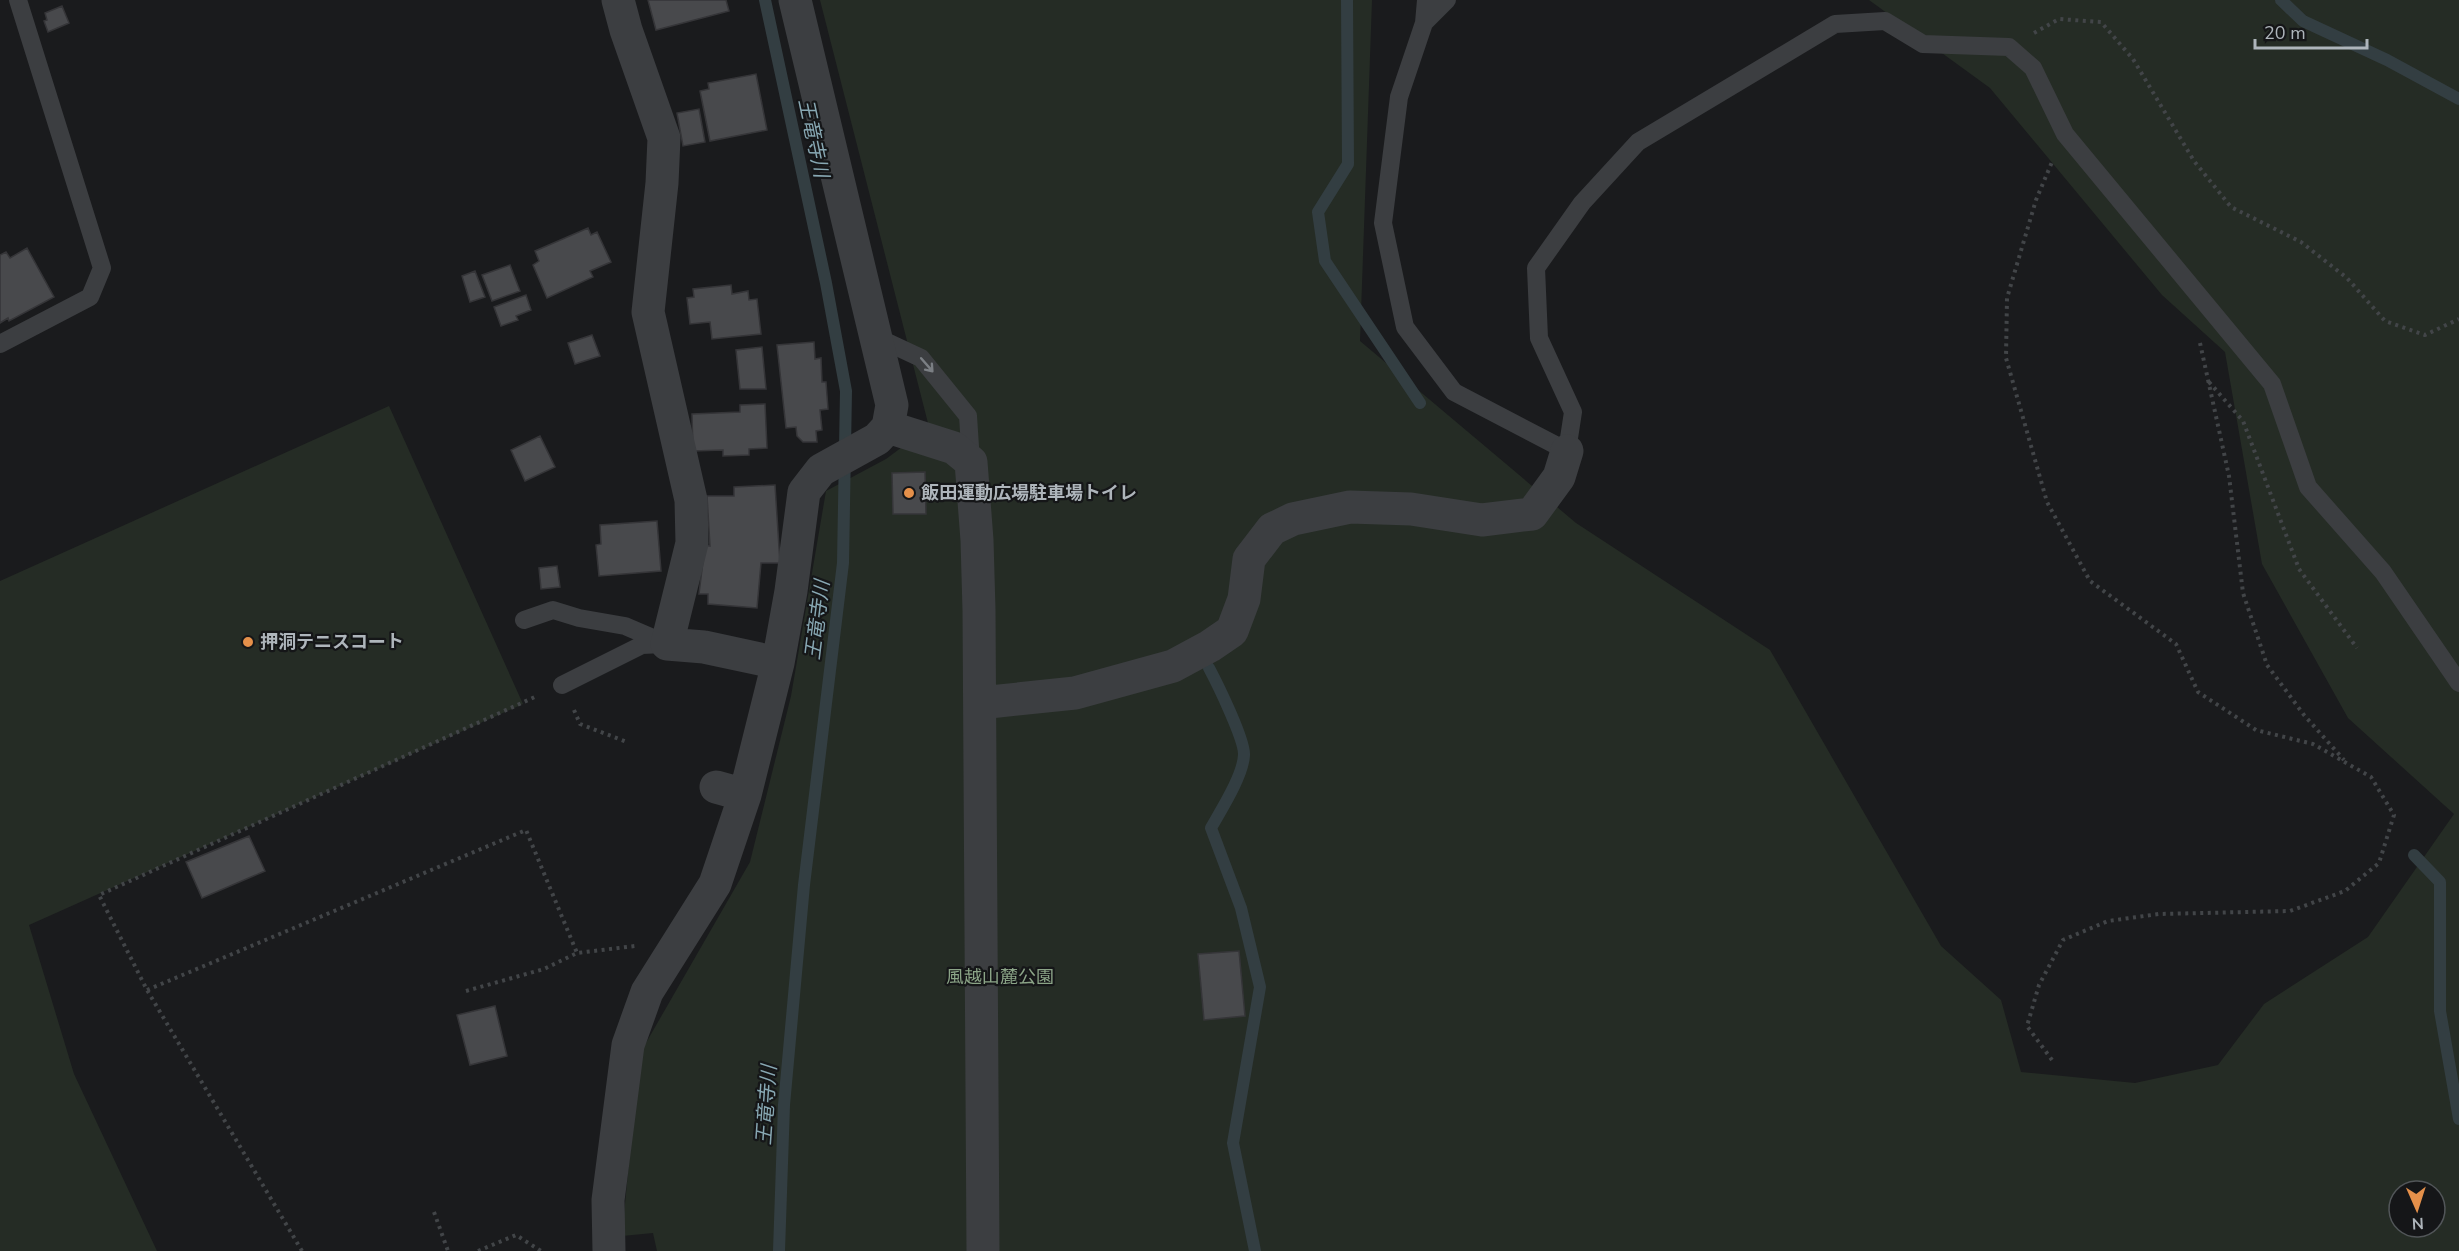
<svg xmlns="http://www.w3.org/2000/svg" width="2459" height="1251" font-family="'Nunito Sans','Noto Sans JP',sans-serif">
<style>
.green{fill:#252c25;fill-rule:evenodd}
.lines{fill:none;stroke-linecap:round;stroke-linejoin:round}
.stream{stroke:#333e42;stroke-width:12}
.building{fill:#48494c;stroke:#353538;stroke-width:1.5}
.path{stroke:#424548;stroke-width:4;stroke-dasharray:3 4.5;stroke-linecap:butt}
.service{stroke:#3c3e41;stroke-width:18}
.minor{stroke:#3c3e41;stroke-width:33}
.oneway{stroke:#7b7f84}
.poi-dot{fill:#e5904a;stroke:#151618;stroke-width:2}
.labels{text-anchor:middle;stroke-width:4.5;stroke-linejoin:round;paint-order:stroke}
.poi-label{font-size:18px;font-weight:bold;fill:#aeb5bb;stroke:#151618;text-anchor:start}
.park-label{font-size:18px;fill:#8ba487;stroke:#151618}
.water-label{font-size:20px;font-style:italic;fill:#88a8b3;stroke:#151618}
</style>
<rect width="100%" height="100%" fill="#1a1b1d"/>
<path class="green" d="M820,0H1372L1360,341L1576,523L1770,650L1941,946L2001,1000L2021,1072L2135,1083L2218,1065L2264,1004L2368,937L2454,814L2348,718L2262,564L2225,352L2162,295L1990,88L1869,0H2459V1251H657L653,1233L622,1236L639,1055L750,862L791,696L826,491L886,459L929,427ZM2399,1191H2435V1227H2399Z
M389,406L523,704L29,925L74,1074L157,1251H0V581Z"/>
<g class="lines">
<path class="stream" d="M765,0L826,283L846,391L843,563L804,885L784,1105L779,1251
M1347,0L1348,164L1318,212L1325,261L1420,403
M2281,0L2303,21L2387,60L2459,99
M1209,668C1217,683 1245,740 1244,755C1243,776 1221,810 1211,828L1241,908L1260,987L1233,1143L1255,1251
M2414,855L2440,882V1011L2459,1119"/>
</g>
<path class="building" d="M648,0H726L729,11L656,30Z
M62,6L69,23L48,32L44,21L47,20L45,13Z
M756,74L767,130L710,141L700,91L709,89L708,83Z
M699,109L705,142L683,146L677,113Z
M588,228L591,235L597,232L611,262L590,271L593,277L547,298L533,265L539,261L535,251Z
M27,248L54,297L9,321L8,318L0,323V255L6,252L10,258Z
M510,265L520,291L492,301L482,275Z
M475,271L485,297L470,302L462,276Z
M731,285L732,294L748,291L749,300L757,299L761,334L712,339L710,322L690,324L687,298L694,297L693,289Z
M526,295L531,310L516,316L518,320L501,326L494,307Z
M592,335L600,356L575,364L568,343Z
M814,342L815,359L821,358L822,382H826L828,409L820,410L822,430L816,431L817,442H803L797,436L796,427L786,428L777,345Z
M762,347L766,389H740L736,350Z
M765,404L767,448L749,449V455L723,456V450L693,451L692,414L740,412V405Z
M540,436L555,467L525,481L511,450Z
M925,472L926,514H893L892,473Z
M775,485L780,563H761L757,608L708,604V594H699L705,545L710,546L707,496H734V487Z
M657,521L661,571L599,576L596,545L601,544L600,525Z
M557,566L560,587L541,589L539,568Z
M249,836L265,871L202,898L186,862Z
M1239,951L1245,1016L1204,1020L1198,954Z
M495,1006L507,1056L470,1065L457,1015Z"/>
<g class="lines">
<path class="path" d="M2034,33L2059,19L2101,22L2133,59L2194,161L2231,207L2301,242L2347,278L2385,321L2425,335L2459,319
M2200,343L2229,476L2243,593L2267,665L2304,715L2344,760
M2209,382L2243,421L2299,569L2357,648
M574,710L580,724L627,742
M147,990L526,830L577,953
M466,991L544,969L577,953L635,946
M2052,1060L2027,1026L2039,985L2063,940L2108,921L2159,914L2290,911L2345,891L2379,863L2394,815L2371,777L2313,744L2256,730L2198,692L2176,644L2090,581L2047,502L2006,358L2007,298L2036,200L2052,162
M434,1212L448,1251
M302,1251L147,990L99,895L537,696
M478,1251L516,1235L541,1251"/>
<path class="service" d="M1426,0L1424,23L1399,97L1383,223L1405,327L1454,392L1567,451L1573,412L1539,338L1536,268L1582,203L1638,142L1835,24L1885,21L1923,44L2009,47L2033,68L2065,134L2272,384L2308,487L2383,572L2459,683
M1424,23L1447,0
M876,337L921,358L968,416L971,462
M0,344L90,297L102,268L18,0
M524,620L553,610L579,618L625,626L667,644
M562,685L642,645L663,644"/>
<path class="minor" d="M618,0L626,30L664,138L662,183L648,312L691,500L692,543L667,644L704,647L778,663
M888,427L954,448L971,462L977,540L979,610L983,1251
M980,703L1075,693L1173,666L1210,646L1232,631L1244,599L1249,559L1272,529L1293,519L1350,507L1411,509L1482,520L1532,514L1559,477L1567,451
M716,787L745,795
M609,1251L608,1200L628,1045L647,992L715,884L745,795L778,663L791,591L804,492L821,470L877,439L888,427L892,405L795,0"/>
</g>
<defs><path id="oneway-shaft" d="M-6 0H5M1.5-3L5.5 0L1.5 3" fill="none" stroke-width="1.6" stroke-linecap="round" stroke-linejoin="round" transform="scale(1.5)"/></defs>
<use class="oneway" href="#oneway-shaft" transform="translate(927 365) rotate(49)"/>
<g class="poi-dot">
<circle cx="909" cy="493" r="6"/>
<circle cx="248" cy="642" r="6"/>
</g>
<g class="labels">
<g class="poi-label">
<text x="921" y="499">飯田運動広場駐車場トイレ</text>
<text x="260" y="648">押洞テニスコート</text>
</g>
<g class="park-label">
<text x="1000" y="983">風越山麓公園</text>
</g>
<g class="water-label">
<text transform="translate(814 138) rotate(78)" y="7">王竜寺川</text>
<text transform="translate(817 620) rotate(-83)" y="7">王竜寺川</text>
<text transform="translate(766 1105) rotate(-86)" y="7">王竜寺川</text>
</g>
</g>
<g transform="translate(2417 1209) rotate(177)"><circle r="28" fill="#151618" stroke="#525659" stroke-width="1.5"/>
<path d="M0-4.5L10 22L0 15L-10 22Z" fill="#e5904a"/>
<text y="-9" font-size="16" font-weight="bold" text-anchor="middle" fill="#aeb5bb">N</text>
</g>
<path d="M2255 39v9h112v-9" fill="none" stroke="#aeb5bb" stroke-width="3"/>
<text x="2264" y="39" font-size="18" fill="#aeb5bb" stroke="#151618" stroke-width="4.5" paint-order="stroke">20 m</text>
</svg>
